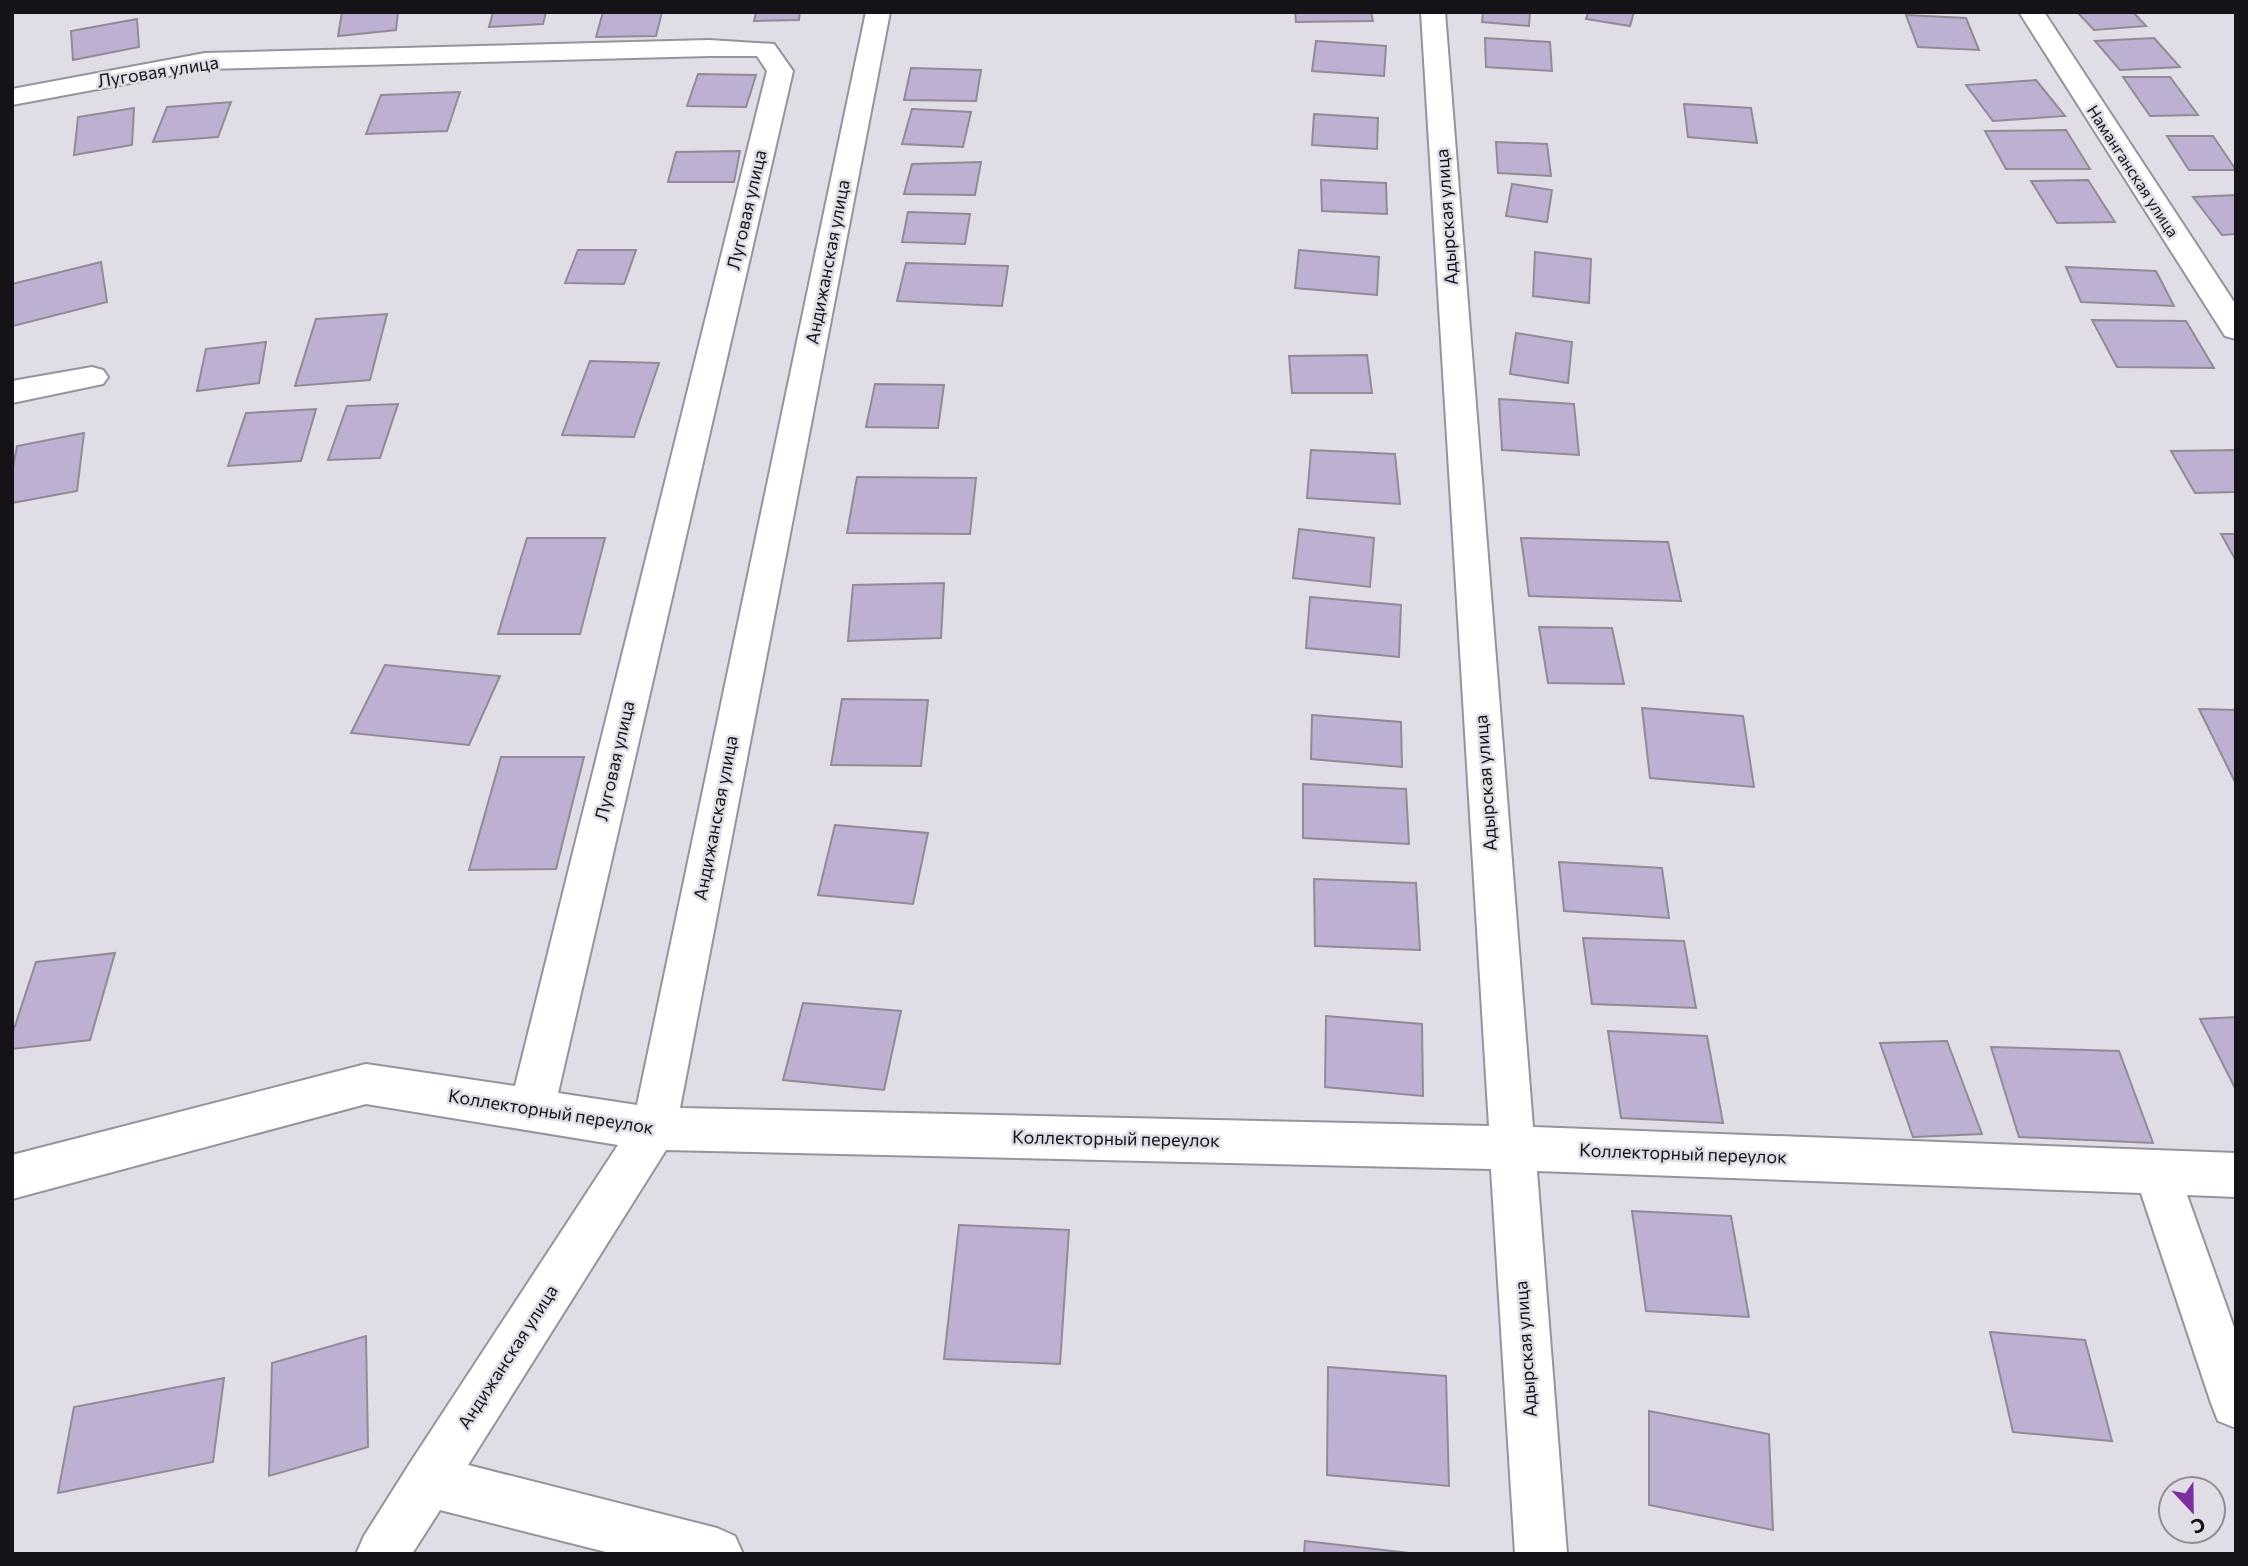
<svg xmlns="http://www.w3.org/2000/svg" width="2248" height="1566" font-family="Commissioner,sans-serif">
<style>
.building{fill:#beb0d2;stroke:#8f8c95;stroke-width:2}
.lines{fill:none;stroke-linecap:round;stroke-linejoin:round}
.street-casing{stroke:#96939c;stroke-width:4}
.street{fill:#fff;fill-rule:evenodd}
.labels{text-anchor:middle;stroke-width:5;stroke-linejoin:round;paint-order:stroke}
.far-street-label{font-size:16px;fill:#151317;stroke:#e0dde6}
.street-label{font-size:18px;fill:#151317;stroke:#e0dde6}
</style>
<rect width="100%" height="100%" fill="#e0dde6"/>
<path class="building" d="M342,12H398L396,30L338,36Z
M493,12H546L543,24L489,27Z
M603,12H662L656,36L596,37Z
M756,12H800L799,20L754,21Z
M1295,12H1371L1373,21L1296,22Z
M1483,12H1530L1529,26L1482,22Z
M1588,12H1634L1630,26L1586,19Z
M2077,12H2133L2146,26L2094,30Z
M1906,15L1966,18L1979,50L1918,47Z
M137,19L139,47L73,60L71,31Z
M1485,38L1550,42L1552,71L1486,67Z
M2154,38L2180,67L2120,70L2095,41Z
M1316,41L1386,46L1384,76L1312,71Z
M911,68L981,70L976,101L904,100Z
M698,74L756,75L746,107L687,106Z
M2123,77H2170L2198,115L2150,116Z
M2036,80L2065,116L1993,121L1966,85Z
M460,92L447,131L366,134L381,95Z
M231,102L218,137L153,142L167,107Z
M1684,104L1751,108L1757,143L1688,137Z
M134,108L132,145L74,155L78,117Z
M912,109L971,112L963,147L902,144Z
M1314,114L1378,118L1377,149L1312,145Z
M2066,130L2090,169H2006L1985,131Z
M2167,136H2213L2236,170H2189Z
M1496,142L1547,144L1551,176L1498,173Z
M740,151L734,182H668L676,152Z
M981,162L975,195L904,194L912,164Z
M1321,180L1386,183L1387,214L1322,211Z
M2088,180L2115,222L2057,223L2031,181Z
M1512,184L1552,190L1547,222L1506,216Z
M2236,195V234L2222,235L2193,197Z
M908,212L970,214L965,244L902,242Z
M578,250H636L624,284L565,283Z
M1299,250L1379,257L1377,295L1295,288Z
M1535,252L1591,259L1589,303L1533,296Z
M101,262L107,302L13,326L12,284Z
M906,263L1008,266L1002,306L897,301Z
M2066,267L2156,271L2174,306L2081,302Z
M387,314L370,380L295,386L316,319Z
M2092,320L2186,321L2214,368L2117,367Z
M1516,333L1572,342L1568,383L1510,374Z
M266,342L259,383L197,391L206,349Z
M1367,355L1372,393H1292L1289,356Z
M590,361L659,363L634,437L562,435Z
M875,384L944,385L938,428L866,427Z
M1499,399L1574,404L1579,455L1502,450Z
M398,404L380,458L328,460L347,406Z
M316,409L301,461L228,466L246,413Z
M84,433L77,491L12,503V473L17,446Z
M1311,450L1395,454L1400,504L1307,498Z
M2236,450V492L2195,493L2171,451Z
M857,477L976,478L970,534L847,533Z
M1299,529L1374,538L1370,587L1293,578Z
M2221,534H2236V561Z
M527,538H605L580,634H498Z
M1521,538L1668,542L1681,601L1529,596Z
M944,583L941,638L848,641L853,585Z
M1310,597L1401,605L1399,657L1306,648Z
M1539,627L1612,628L1624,684L1548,683Z
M385,665L500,676L469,745L351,733Z
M842,699L928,700L921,766L831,765Z
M1642,708L1743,716L1754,787L1650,778Z
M2199,709L2236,710V782H2235Z
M1312,715L1401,722L1402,767L1311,759Z
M501,757H584L556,869L469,870Z
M1303,784L1406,789L1409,844L1303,838Z
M835,825L928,833L913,904L818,895Z
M1559,862L1662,868L1669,918L1564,911Z
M1314,879L1416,883L1420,950L1315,946Z
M1583,938L1684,941L1696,1008L1592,1004Z
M115,953L90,1040L12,1049V1035L36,962Z
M803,1003L901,1011L884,1090L783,1080Z
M1326,1016L1422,1024L1423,1096L1325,1087Z
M2236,1017V1090L2200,1019Z
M1608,1031L1707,1036L1723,1123L1621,1118Z
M1947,1041L1982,1134L1913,1137L1880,1043Z
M1991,1047L2119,1051L2153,1143L2019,1137Z
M1632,1211L1731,1216L1749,1317L1646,1311Z
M959,1225L1069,1230L1060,1364L944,1359Z
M1990,1332L2085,1340L2112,1441L2013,1432Z
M366,1336L368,1447L269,1476L272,1363Z
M1328,1367L1446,1376L1449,1486L1327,1475Z
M224,1378L213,1462L58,1493L74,1407Z
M1649,1411L1769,1434L1773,1530L1649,1505Z
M1305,1541L1418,1554H1304Z"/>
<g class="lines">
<defs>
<path id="street" d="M866,12H890L680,1108L1489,1126L1421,12H1445L1533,1127L2236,1153V1197L2187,1195L2236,1333V1428L2218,1421L2211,1403L2141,1193L1537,1171L1567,1554H1515L1491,1169L666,1150L468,1465L717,1528L735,1536L743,1554H614L440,1510L412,1554H356L364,1536L410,1463L618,1145L366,1104L12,1199V1155L366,1064L515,1086L767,71L757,56H709L205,69L12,105V89L205,53L709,40L774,44L793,71L558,1093L637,1105Z
M2019,12H2044L2236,305V339L2225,336Z
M92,367L103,370L108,377L103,384L12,403V381Z"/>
</defs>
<use href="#street" class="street-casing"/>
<use href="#street" class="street"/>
</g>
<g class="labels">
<g class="far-street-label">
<text transform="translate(2133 171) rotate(57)" y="6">Наманганская улица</text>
</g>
<g class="street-label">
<text transform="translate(158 72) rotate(-9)" y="6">Луговая улица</text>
<text transform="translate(747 210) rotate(-77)" y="6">Луговая улица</text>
<text transform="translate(1447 217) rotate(-94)" y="6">Адырская улица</text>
<text transform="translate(828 262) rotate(-79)" y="6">Андижанская улица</text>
<text transform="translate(615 761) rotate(-77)" y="6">Луговая улица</text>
<text transform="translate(1486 783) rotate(-94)" y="6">Адырская улица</text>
<text transform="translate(716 818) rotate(-79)" y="6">Андижанская улица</text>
<text transform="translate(551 1112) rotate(9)" y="6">Коллекторный переулок</text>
<text transform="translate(1116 1139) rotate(1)" y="6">Коллекторный переулок</text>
<text transform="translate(1683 1154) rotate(2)" y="6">Коллекторный переулок</text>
<text transform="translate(1526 1349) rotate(-94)" y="6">Адырская улица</text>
<text transform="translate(508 1357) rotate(-57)" y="6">Андижанская улица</text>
</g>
</g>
<rect width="2248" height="1566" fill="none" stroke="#151317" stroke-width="28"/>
<g transform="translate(2192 1510) rotate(158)"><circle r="33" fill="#e0dde6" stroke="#8f8c93" stroke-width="2"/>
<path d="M0-5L12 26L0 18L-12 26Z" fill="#7d2fa0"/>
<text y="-10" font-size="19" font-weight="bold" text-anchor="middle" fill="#151317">С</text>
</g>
</svg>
